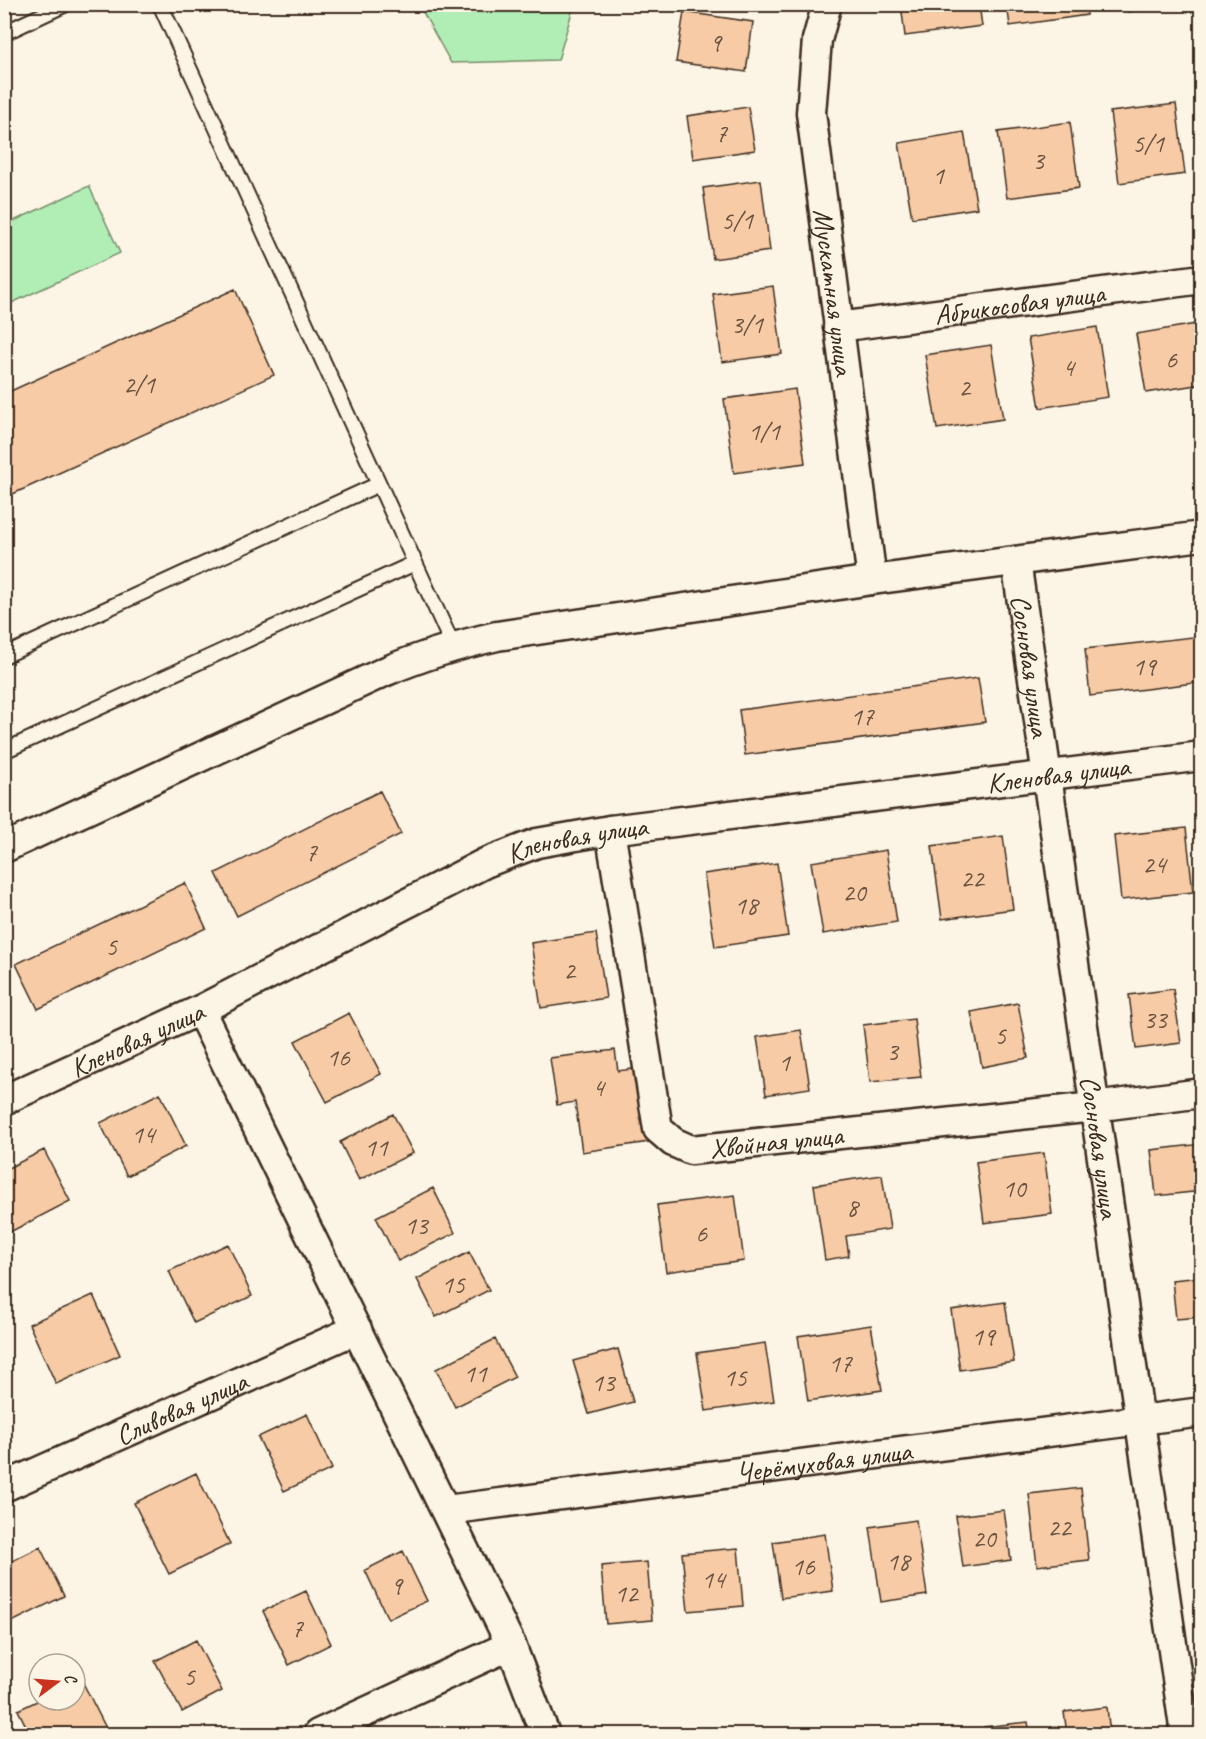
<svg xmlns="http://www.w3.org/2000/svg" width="1206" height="1739" font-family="Caveat,sans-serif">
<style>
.green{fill:#b1eeb5;stroke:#768c6a;stroke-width:1.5}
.building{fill:#f6cba5;stroke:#3b2a1e;stroke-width:1.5}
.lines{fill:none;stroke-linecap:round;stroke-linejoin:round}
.service-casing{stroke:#3b2a1e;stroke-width:18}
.minor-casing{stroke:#3b2a1e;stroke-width:33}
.service{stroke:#fcf5e5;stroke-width:14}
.minor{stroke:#fcf5e5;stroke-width:28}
.labels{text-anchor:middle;stroke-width:5;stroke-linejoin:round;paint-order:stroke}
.number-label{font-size:26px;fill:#6a5240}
.street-label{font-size:28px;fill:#3b2a1e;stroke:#fcf5e5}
</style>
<rect width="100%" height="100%" fill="#fcf5e5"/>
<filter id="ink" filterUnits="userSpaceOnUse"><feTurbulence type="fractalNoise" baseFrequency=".0167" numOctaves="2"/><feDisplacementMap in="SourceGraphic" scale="12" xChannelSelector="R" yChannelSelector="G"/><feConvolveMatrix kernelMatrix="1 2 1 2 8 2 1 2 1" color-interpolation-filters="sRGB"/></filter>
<g filter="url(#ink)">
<path class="green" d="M419,5H574L558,60L451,63Z
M89,186L120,253L5,306V225Z"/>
<path class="building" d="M901,4H979L982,26L905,36Z
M1007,4H1086L1087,15L1010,26Z
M1127,4H1181L1128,12Z
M684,12L753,22L746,72L676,62Z
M1176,104L1185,174L1119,183L1110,112Z
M748,107L755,150L693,159L687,116Z
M1070,122L1079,188L1007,198L998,132Z
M964,132L977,208L912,218L899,143Z
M761,180L770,251L713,259L703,188Z
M773,286L782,354L722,362L713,294Z
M235,289L274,375L4,498V394Z
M1202,323V384L1146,393L1136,334Z
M1097,327L1108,397L1040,408L1028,338Z
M991,345L1003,419L937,429L925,355Z
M795,389L805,463L734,473L724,399Z
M1202,636V682L1090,696L1085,649Z
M978,678L985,722L745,755L739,710Z
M380,791L401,834L237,916L216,873Z
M1186,828L1193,892L1121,900L1114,836Z
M1003,836L1013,909L942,919L932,846Z
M886,850L897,922L823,934L811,862Z
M777,863L788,936L715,947L704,874Z
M185,883L206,928L38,1009L16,964Z
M596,933L606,998L541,1008L531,943Z
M1173,989L1181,1043L1136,1049L1129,995Z
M1018,1003L1028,1058L982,1067L971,1012Z
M349,1013L381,1074L327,1102L295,1041Z
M914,1019L921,1077L870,1082L863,1025Z
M801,1030L810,1088L766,1095L757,1037Z
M615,1050L618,1071L639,1068L649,1142L582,1152L575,1102L557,1105L550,1058Z
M160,1093L186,1146L127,1176L100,1123Z
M393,1114L413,1153L359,1180L340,1142Z
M1202,1144V1191L1156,1196L1151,1150Z
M44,1150L70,1201L10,1232L4,1222V1170Z
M1044,1153L1052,1214L984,1223L976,1162Z
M882,1175L890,1229L846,1236L849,1256L825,1260L814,1185Z
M433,1188L455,1233L398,1261L376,1217Z
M735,1195L744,1261L666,1272L657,1205Z
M228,1244L252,1296L194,1323L169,1271Z
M469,1252L489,1290L436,1317L417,1279Z
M1202,1277V1317L1176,1319L1172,1280Z
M93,1295L120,1355L56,1384L29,1324Z
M1005,1302L1014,1362L960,1370L951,1310Z
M871,1325L882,1390L808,1401L798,1336Z
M495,1339L515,1377L455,1407L436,1369Z
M765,1343L774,1401L706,1411L697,1353Z
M618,1349L633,1402L589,1414L573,1361Z
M307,1414L332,1469L284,1491L258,1437Z
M196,1473L230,1544L169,1574L134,1503Z
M1081,1488L1089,1560L1037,1566L1029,1494Z
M1004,1510L1011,1560L963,1567L956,1516Z
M916,1520L927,1595L881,1602L870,1527Z
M825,1534L833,1591L781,1598L773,1542Z
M40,1547L64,1596L8,1624L4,1616V1565Z
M738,1548L743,1606L688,1611L682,1553Z
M403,1551L427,1601L388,1619L365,1570Z
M647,1562L652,1620L606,1624L601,1566Z
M306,1591L331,1644L289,1665L263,1611Z
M196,1640L222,1691L182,1712L155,1661Z
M81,1679L109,1734H30L18,1710L39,1700H75V1682Z
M1107,1707L1110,1734H1067L1064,1712Z
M1028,1722L1030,1734H985L984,1727Z"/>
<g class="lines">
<defs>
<path id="service" d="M160,4L453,646
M4,33L66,4
M4,656L379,484
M4,751L415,563"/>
<g id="minor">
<path id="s1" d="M827,4L817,40L811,113L872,580"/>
<path id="s2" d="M838,327L1202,279"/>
<path id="s3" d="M1016,561L1185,1734"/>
<path id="s4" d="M610,830L658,1129L673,1142L691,1150L1094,1107L1202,1093"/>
<path d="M4,848L384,672C421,656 458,645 497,636L872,580L1202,536"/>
<path d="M200,1010L511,1645L545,1734"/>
<path id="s5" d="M4,1100L200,1010L485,863L537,843L610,830L1202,756"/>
<path id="s6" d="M4,1487L357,1329"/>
<path id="s7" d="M446,1510L1202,1412"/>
<path d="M318,1734L511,1645"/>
</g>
</defs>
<use href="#service" class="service-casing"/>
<use href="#minor" class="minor-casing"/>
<use href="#service" class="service"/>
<use href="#minor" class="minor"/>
</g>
</g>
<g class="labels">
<g class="number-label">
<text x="715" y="51">9</text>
<text x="721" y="142">7</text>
<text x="1148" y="152">5/1</text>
<text x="1038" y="169">3</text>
<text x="938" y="184">1</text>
<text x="737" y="229">5/1</text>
<text x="747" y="333">3/1</text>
<text x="1171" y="368">6</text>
<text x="1068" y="376">4</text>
<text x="139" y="393">2/1</text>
<text x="964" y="396">2</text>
<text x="764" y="440">1/1</text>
<text x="1144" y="675">19</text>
<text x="862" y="725">17</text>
<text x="311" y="861">7</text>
<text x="1154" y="873">24</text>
<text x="972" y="887">22</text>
<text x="854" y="901">20</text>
<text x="746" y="914">18</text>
<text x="111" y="955">5</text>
<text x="569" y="979">2</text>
<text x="1155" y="1028">33</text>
<text x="1000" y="1044">5</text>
<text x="892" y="1060">3</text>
<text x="338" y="1066">16</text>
<text x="784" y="1071">1</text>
<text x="598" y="1096">4</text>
<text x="143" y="1143">14</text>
<text x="376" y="1156">11</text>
<text x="1014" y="1197">10</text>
<text x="852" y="1216">8</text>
<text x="416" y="1234">13</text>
<text x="701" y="1242">6</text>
<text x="453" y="1293">15</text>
<text x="983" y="1345">19</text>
<text x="840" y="1372">17</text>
<text x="475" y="1382">11</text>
<text x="735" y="1386">15</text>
<text x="603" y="1391">13</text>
<text x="1059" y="1536">22</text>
<text x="984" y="1547">20</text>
<text x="898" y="1570">18</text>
<text x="803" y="1575">16</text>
<text x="713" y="1588">14</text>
<text x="396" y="1594">9</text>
<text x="626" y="1602">12</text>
<text x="297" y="1637">7</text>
<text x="189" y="1685">5</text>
</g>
<g class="street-label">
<text dy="10" stroke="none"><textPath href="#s1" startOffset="291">Мускатная улица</textPath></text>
<text dy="10" stroke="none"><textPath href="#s2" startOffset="183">Абрикосовая улица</textPath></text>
<text dy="10" stroke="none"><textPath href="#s3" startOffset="106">Сосновая улица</textPath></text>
<text dy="10" stroke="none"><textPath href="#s5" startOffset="1118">Кленовая улица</textPath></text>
<text dy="10" stroke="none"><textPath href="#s5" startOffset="632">Кленовая улица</textPath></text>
<text dy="10" stroke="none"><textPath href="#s5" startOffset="146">Кленовая улица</textPath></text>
<text dy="10" stroke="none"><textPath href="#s4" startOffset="428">Хвойная улица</textPath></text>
<text dy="10" stroke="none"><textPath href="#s3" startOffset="592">Сосновая улица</textPath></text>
<text dy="10" stroke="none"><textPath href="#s6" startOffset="194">Сливовая улица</textPath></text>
<text dy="10" stroke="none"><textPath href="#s7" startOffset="381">Черёмуховая улица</textPath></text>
</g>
</g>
<rect width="1206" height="1739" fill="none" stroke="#fcf5e5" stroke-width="24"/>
<rect x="12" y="12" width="1182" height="1715" fill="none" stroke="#3b2a1e" stroke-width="2" filter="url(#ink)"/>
<g transform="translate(57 1682) rotate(74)"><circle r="28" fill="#fcf5e5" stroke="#afa495" stroke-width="1.5"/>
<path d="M0-4.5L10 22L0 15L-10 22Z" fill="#c8321e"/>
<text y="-9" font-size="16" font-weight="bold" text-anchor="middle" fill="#3b2a1e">С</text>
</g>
</svg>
